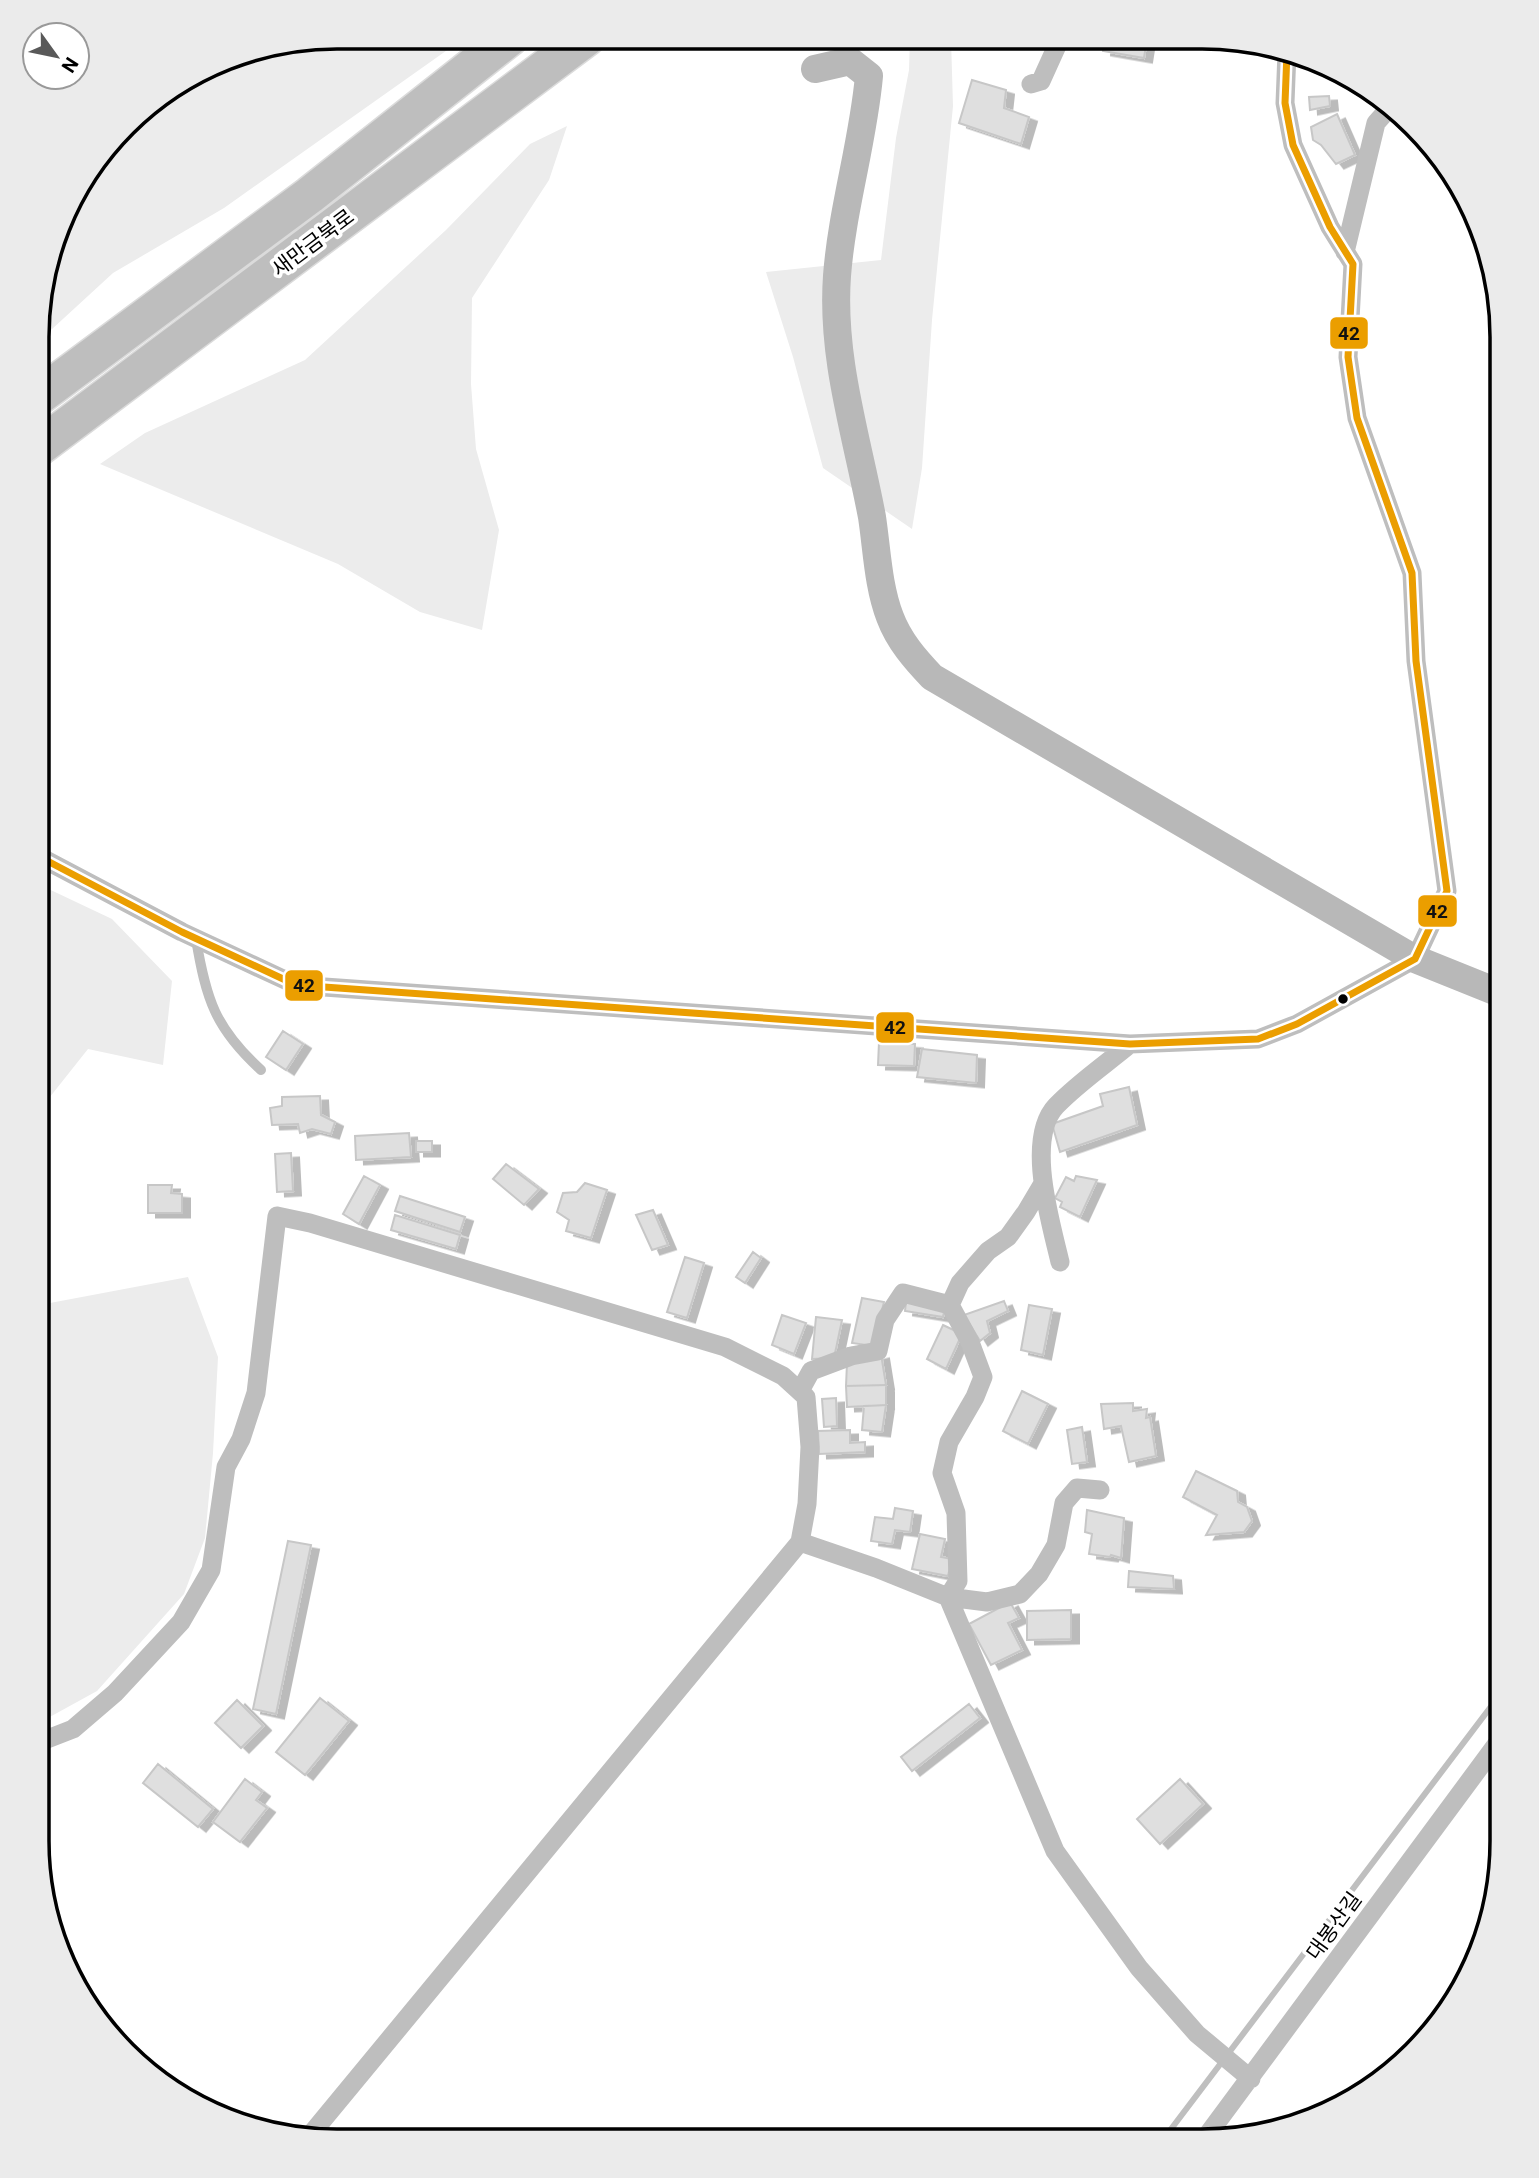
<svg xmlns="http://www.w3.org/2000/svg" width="1539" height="2178" font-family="Roboto,'Noto Sans KR',sans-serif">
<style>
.green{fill:#ececec}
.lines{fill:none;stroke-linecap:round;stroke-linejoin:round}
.stream{stroke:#bfbfbf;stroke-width:6}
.building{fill:#dfdfdf;stroke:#c7c7c7;stroke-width:2;filter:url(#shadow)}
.highway-casing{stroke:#dbdbdb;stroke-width:40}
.lane{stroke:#bebebe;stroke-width:10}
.street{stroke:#bebebe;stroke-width:19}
.secondary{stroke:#b8b8b8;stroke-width:28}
.highway{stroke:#bebebe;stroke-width:37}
.bus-1-casing{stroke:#fff;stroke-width:12}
.bus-1{stroke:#eb9e00;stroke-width:7}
.bus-dot{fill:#000;stroke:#fff;stroke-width:2.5}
.labels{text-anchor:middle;stroke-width:7;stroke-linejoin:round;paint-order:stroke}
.street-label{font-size:21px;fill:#000;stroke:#fff}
.rim{fill:none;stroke:#000;stroke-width:3.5}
.line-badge{stroke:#fff;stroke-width:2.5}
.pale-badge-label{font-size:19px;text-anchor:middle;font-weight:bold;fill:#111}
</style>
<defs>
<filter id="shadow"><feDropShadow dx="8" dy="4.5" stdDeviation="0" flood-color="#0004"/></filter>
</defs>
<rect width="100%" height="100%" fill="#fff"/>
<path class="green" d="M337,37H460V41L224,208L113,273L39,341V298L77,187L139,111L240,53Z
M910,38L951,39L953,106L932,320L922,468L912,529L823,468L793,357L766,272L881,260L896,138L909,70Z
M567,126L549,180L472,298L471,384L476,449L499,530L482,630L420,612L338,564L100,464L145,433L305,360L446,230L530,144Z
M38,884L112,919L172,981L163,1065L88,1049L38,1112Z
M38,1156L50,1214V1303L188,1277L218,1357L213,1453L205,1538L184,1594L97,1691L37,1724Z"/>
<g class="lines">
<path class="stream" d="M1162,2141L1502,1692"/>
</g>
<path class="building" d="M1104,39H1147L1144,58L1103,51Z
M972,80L1006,90L1004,108L1029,117L1021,144L959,123Z
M1329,96L1330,106L1310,110L1309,97Z
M1337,114L1355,155L1336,164L1321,145L1313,140L1311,127Z
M283,1031L303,1044L286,1070L266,1057Z
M879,1042L915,1044L914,1066L878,1065Z
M922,1049L977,1055L976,1083L917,1077Z
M1129,1087L1137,1125L1060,1152L1052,1124L1103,1106L1100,1094Z
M320,1096L321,1115L335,1122L331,1134L312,1129L300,1133L298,1124L272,1125L270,1108L282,1106V1097Z
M409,1133L411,1157L356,1160L355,1136Z
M416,1141H432V1152H416Z
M291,1153L293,1191L277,1192L275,1154Z
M506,1164L539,1189L524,1205L493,1179Z
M364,1176L380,1185L359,1224L343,1214Z
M1076,1176L1097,1180L1080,1217L1060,1207L1062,1202L1055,1198L1066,1177L1074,1181Z
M585,1183L607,1190L591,1238L566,1231L569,1220L557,1212L563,1193L577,1192Z
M148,1185H172L171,1193L182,1194V1213H148Z
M400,1196L465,1217L460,1232L395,1211Z
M653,1210L668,1245L652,1250L636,1215Z
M395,1215L460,1235L456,1249L391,1230Z
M753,1252L761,1258L745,1283L736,1277Z
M685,1257L704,1263L687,1318L667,1312Z
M862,1298L884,1302L873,1346L852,1343Z
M1004,1301L1008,1311L987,1321L990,1333L980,1341L964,1315Z
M906,1302L945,1307L943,1317L905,1311Z
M1029,1305L1052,1309L1043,1355L1021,1350Z
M782,1315L806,1323L794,1354L772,1345Z
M816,1317L842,1320L834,1358L812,1359Z
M943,1325L962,1334L946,1369L927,1359Z
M881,1354L886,1385L846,1386L847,1363Z
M886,1385V1405L847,1407L846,1386Z
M1022,1391L1048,1404L1028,1444L1003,1431Z
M836,1398L837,1426L824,1427L822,1399Z
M1133,1403V1411L1147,1409L1146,1418L1150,1417L1156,1456L1129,1462L1121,1426L1104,1429L1101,1404Z
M886,1405L882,1432L862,1430L864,1406Z
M1082,1427L1087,1462L1072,1464L1067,1430Z
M850,1430V1443L865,1442V1452L819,1454L818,1431Z
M1196,1471L1237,1491L1238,1502L1247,1507L1252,1521L1244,1532L1206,1535L1217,1515L1183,1497Z
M895,1508L913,1511L910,1532L895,1530L892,1544L871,1541L875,1517L893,1519Z
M1087,1510L1124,1518L1121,1558L1111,1555L1110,1557L1089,1554L1092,1534L1085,1532Z
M920,1534L945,1539L941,1557L952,1559L948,1576L912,1569Z
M288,1541L311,1545L276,1714L253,1709Z
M1129,1571L1173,1576L1174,1589L1128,1587Z
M1010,1602L1019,1618L1008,1623L1022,1650L991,1665L969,1624Z
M1071,1610V1639L1027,1640V1611Z
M320,1698L349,1721L305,1775L276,1752Z
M237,1700L263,1726L241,1748L215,1723Z
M969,1704L980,1718L912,1771L901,1757Z
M158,1764L213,1809L198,1827L143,1783Z
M245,1779L262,1792L256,1800L267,1808L240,1842L213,1822Z
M1180,1779L1203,1804L1160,1844L1137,1819Z"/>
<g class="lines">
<defs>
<path id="highway" d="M39,396L310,195L510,37
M39,447L587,37"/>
</defs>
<use href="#highway" class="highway-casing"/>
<path class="lane" d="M196,939C206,999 215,1028 261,1070"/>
<path class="street" d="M1031,84L1041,81L1060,39
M1345,252L1376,123L1391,106
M38,856L182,932L296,985L1130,1044L1258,1039L1297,1024L1415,959L1447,891L1416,661L1412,573L1357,418L1348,357L1353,264L1330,227L1293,145L1285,103L1287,52
M1042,1185L1026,1212L1008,1237L988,1251L960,1283L950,1305L970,1342L983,1377L975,1397L949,1442L942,1473L956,1513L958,1581L948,1597L1055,1851L1139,1968L1197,2034L1251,2079
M1060,1262C1051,1223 1025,1139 1056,1106C1078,1083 1106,1064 1130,1044
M800,1391L811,1371L851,1356L878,1351L885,1320L903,1293L950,1305
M37,1743L73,1729L115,1693L181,1622L211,1570L226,1467L241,1439L256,1393L277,1216L310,1223L725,1347L783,1376L806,1397L810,1447L807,1504L800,1542L876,1568L948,1597L987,1602L1020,1594L1039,1574L1056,1545L1064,1503L1077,1488L1100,1490
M307,2139L800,1542
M1203,2141L1502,1737"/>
<path class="secondary" d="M815,69L850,61L869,76C863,143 842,209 837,276C831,358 857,437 872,517C877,550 878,586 890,617C899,641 915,659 932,677L1415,959L1502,994"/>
<use href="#highway" class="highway"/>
<defs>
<path id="bus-1" d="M38,856L182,932L296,985L1130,1044L1258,1039L1297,1024L1415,959L1447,891L1416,661L1412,573L1357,418L1348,357L1353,264L1330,227L1293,145L1285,103L1287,52"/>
</defs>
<use href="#bus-1" class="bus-1-casing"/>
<use href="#bus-1" class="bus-1"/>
</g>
<circle class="bus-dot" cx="1343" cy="999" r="6"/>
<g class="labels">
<g class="street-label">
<text transform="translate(313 243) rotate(-37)" y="7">새만금북로</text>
<text transform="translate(1334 1926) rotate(-54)" y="7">대봉산길</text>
</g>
</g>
<path d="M0 0H1539V2178H0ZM337 49H1202A288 288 0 0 1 1490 337V1841A288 288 0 0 1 1202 2129H337A288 288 0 0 1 49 1841V337A288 288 0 0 1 337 49Z" fill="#ebebeb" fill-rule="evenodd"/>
<path class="rim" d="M337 49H1202A288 288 0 0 1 1490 337V1841A288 288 0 0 1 1202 2129H337A288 288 0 0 1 49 1841V337A288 288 0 0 1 337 49Z"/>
<g class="line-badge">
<rect x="1329" y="316" width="40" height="34" rx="7" fill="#eb9e00"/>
<rect x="1417" y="894" width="41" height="34" rx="7" fill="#eb9e00"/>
<rect x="284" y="969" width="40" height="33" rx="7" fill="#eb9e00"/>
<rect x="875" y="1011" width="40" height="33" rx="7" fill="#eb9e00"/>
</g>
<g class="pale-badge-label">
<text x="1349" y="340">42</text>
<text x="1437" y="918">42</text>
<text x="304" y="992">42</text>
<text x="895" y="1034">42</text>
</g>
<g transform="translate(56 56) rotate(123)"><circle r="33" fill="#ffffff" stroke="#999999" stroke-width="2"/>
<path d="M0-5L12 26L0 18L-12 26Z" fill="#595959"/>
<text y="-10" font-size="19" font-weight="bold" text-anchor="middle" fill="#000000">N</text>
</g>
</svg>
